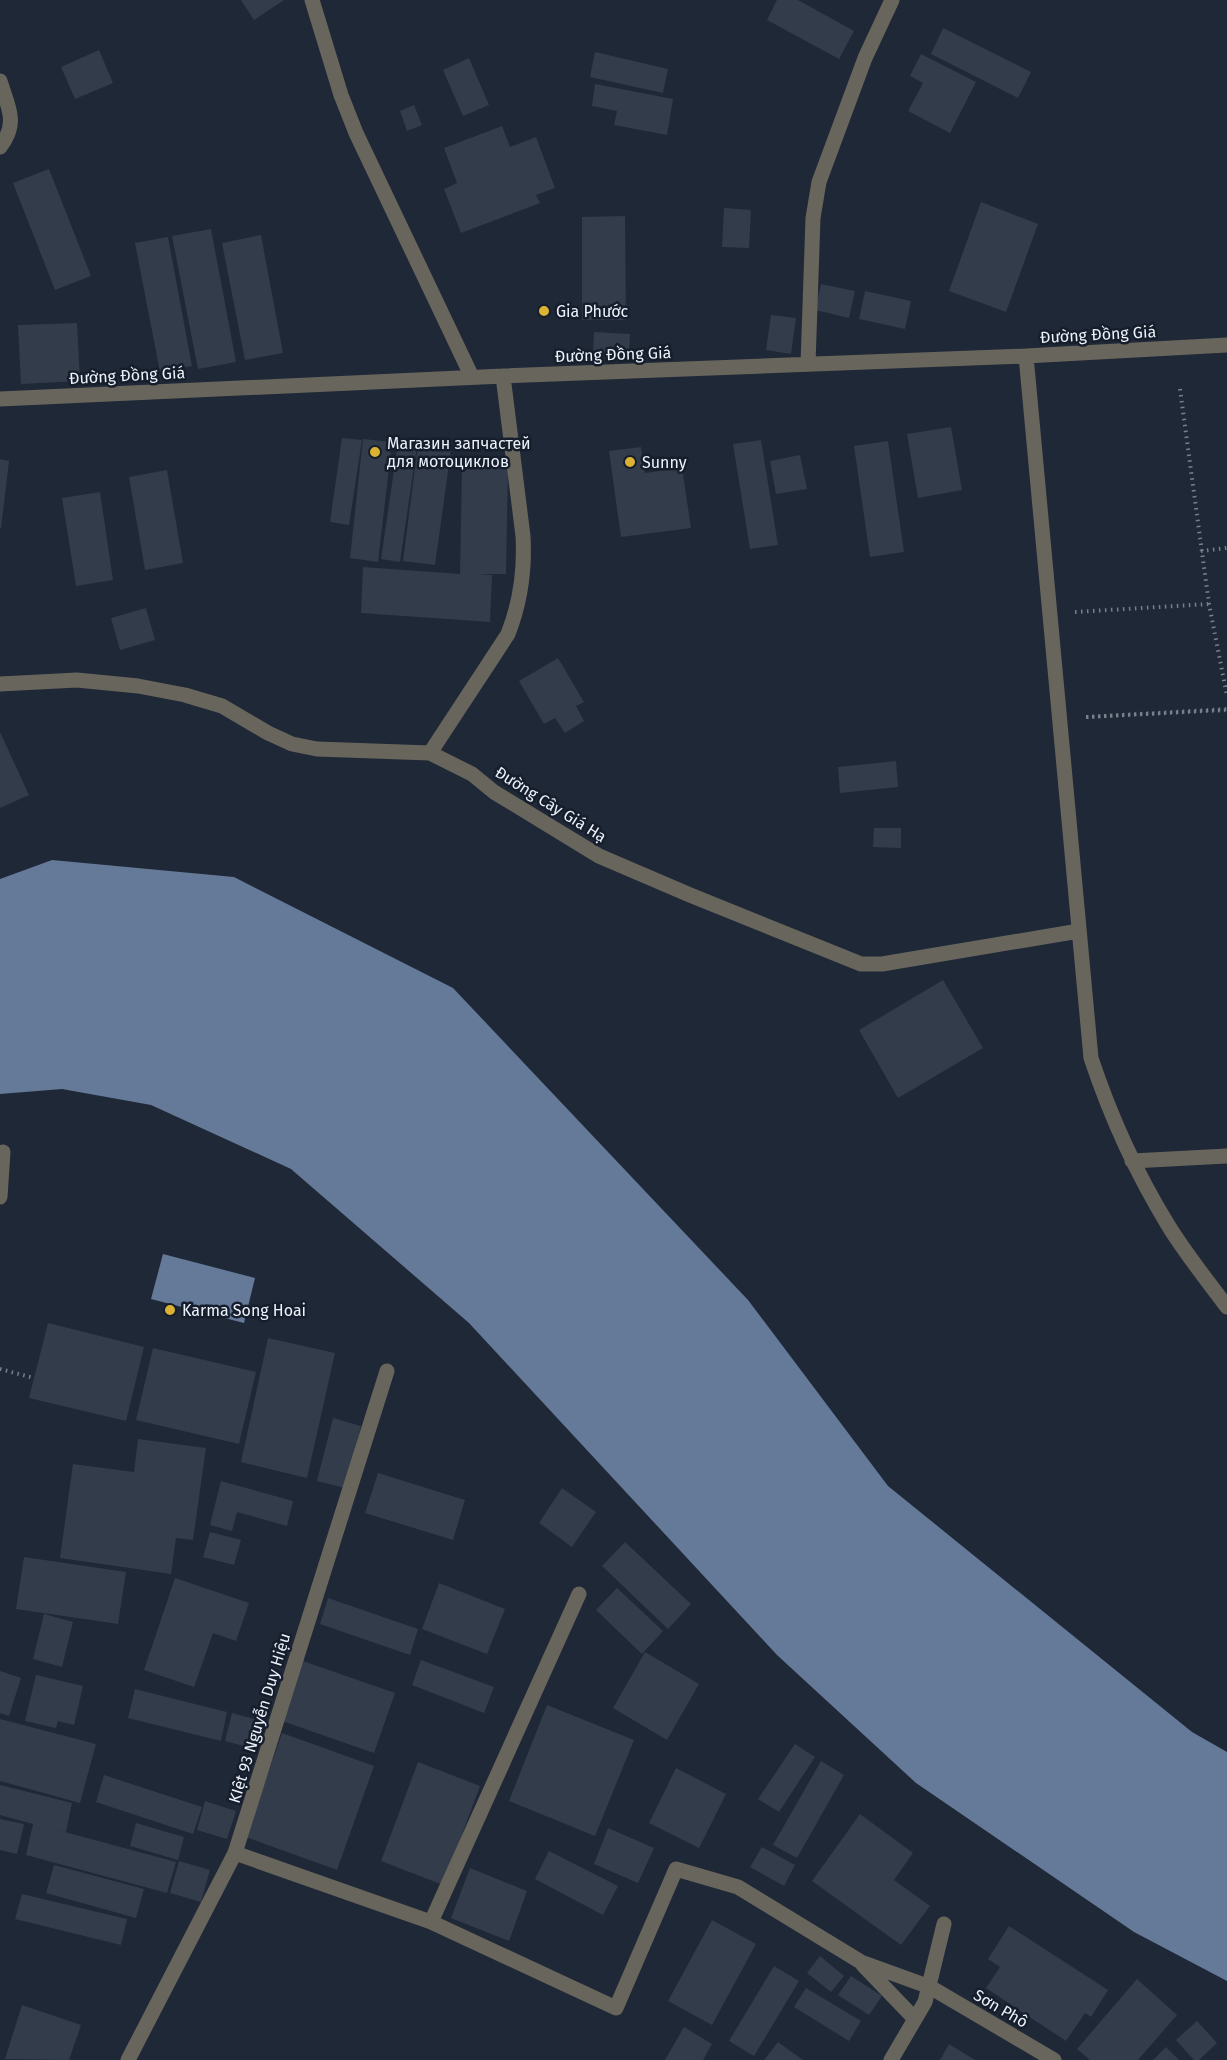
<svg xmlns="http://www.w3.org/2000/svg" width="1227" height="2060" font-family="'Fira Sans',sans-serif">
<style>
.water{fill:#657998}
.building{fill:#323c4b}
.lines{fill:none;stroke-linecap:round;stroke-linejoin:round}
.path{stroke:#78808c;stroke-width:4;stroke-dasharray:1.5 4.5;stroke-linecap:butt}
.minor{stroke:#68655d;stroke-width:15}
.poi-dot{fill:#dcb233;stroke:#161e2c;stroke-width:2}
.labels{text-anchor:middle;stroke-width:5;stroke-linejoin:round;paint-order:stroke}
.poi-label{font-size:16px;fill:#ecf2fc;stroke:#161e2c;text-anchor:start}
.street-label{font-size:16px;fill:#ecf2fc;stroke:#161e2c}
</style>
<rect width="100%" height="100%" fill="#1f2836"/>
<path class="water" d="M52,860L234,877L453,988L748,1300L888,1486L1192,1732L1227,1752V1981L1134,1932L916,1783L777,1655L469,1323L291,1169L151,1105L62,1089L0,1094V879Z
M163,1254L255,1278L244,1323L151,1299Z"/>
<path class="building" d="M241,0H284L254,20Z
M777,0H798L854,31L839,59L767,20Z
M943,28L1031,72L1018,98L931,54Z
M99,50L113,83L75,99L61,67Z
M595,52L668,69L663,93L590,77Z
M921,54L976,82L950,133L908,111L923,83L910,76Z
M469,58L489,105L463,116L443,70Z
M595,84L673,99L667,135L614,125L617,111L592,106Z
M414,105L422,125L407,131L400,111Z
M502,126L510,147L536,137L555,188L536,195L540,203L461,233L444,189L457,183L444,148Z
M49,169L91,276L55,290L13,183Z
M981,202L1038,224L1006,312L949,291Z
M724,208L751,210L749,248L722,247Z
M625,216L626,320H582V217Z
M211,229L236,362L198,369L172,236Z
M261,235L283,353L245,360L222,243Z
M168,237L192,366L160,372L135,243Z
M821,284L855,291L849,318L815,310Z
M865,291L911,301L905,329L859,319Z
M771,315L796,318L791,354L766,350Z
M77,323L80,381L21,384L18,325Z
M594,332L630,334L629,354L593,353Z
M951,427L962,490L918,498L907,434Z
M342,438L362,440L349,525L330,522Z
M363,439L392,442L378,562L350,558Z
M761,440L778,545L750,549L733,444Z
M888,441L904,552L870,557L854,446Z
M398,443L417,446L400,562L381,559Z
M418,445L451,450L435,565L403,561Z
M641,447L645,473L682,468L691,528L621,537L609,451Z
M800,455L807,489L776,494L770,461Z
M0,459L9,461L1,528H0Z
M462,466L508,467L506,574H477L492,575L490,622L361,613L363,567L460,574Z
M167,470L183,563L145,570L129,477Z
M100,492L113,580L76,586L62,498Z
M146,608L155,640L120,650L111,618Z
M558,658L584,702L576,706L584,721L565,733L555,718L544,724L519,681Z
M0,732L29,795L0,808Z
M896,761L898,787L840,793L838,767Z
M874,828H901V848L873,847Z
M943,980L983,1048L898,1098L859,1030Z
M48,1323L144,1347L126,1421L29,1398Z
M268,1338L335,1353L307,1478L241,1462Z
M153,1348L256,1372L239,1444L136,1420Z
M333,1418L361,1426L345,1488L317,1481Z
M138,1439L206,1448L193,1540L176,1538L171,1574L60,1558L73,1464L134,1472Z
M378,1473L465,1500L453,1540L365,1513Z
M221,1481L293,1501L287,1526L237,1512L232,1531L210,1525Z
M562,1488L596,1512L572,1547L539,1523Z
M210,1532L241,1540L234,1565L203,1557Z
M625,1542L691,1604L668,1629L602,1566Z
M24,1557L126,1572L118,1624L16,1609Z
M175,1578L249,1603L236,1641L213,1633L194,1687L144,1670Z
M439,1583L505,1609L487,1654L422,1629Z
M617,1588L663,1631L642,1654L596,1610Z
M328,1598L418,1629L410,1655L320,1624Z
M44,1614L73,1622L62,1667L33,1659Z
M645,1652L699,1684L667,1740L613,1708Z
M421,1660L494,1687L484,1713L412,1685Z
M303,1661L395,1693L374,1753L282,1721Z
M0,1671L21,1678L9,1716L0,1713Z
M36,1675L83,1686L74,1725L58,1721L56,1728L25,1721Z
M135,1689L227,1712L221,1741L128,1718Z
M547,1705L634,1740L595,1836L509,1801Z
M232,1713L262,1721L255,1749L225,1741Z
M0,1719L96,1744L80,1803L0,1781Z
M282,1733L374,1766L337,1870L246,1837Z
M795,1744L815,1757L779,1812L758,1799Z
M821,1761L844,1775L797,1858L773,1845Z
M418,1762L480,1786L443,1885L381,1861Z
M676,1768L726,1794L699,1848L649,1823Z
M104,1775L202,1807L193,1834L96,1802Z
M0,1785L72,1803L66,1832L54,1829L176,1862L167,1893L26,1855L33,1824L0,1815Z
M205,1801L236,1811L227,1839L197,1830Z
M860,1814L913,1853L894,1880L930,1906L901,1945L812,1881Z
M0,1819L24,1824L17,1854L0,1850Z
M136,1823L184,1837L178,1860L130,1846Z
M608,1828L654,1848L638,1883L594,1864Z
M762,1847L795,1865L784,1886L750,1867Z
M549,1851L618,1886L603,1915L535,1879Z
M179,1861L210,1870L201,1902L170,1893Z
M54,1865L144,1889L136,1918L46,1893Z
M470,1868L527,1891L509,1941L451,1918Z
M22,1894L127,1919L121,1945L15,1919Z
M712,1920L756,1944L712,2025L668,2001Z
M1009,1926L1108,1990L1091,2017L1085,2013L1066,2041L986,1988L1000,1967L988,1959Z
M820,1956L844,1976L831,1992L807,1973Z
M774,1966L799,1981L754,2056L729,2041Z
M851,1976L882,1996L869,2015L838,1995Z
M1137,1979L1177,2015L1138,2060H1090L1077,2049Z
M806,1988L861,2021L849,2041L794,2007Z
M22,2005L81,2025L69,2060L5,2059Z
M1197,2021L1217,2043L1199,2060H1194L1176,2040Z
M684,2027L712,2044L703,2060H665Z
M778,2042L803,2060H764Z
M949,2044L975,2060H940Z
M1166,2047L1179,2060H1153Z"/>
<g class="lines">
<path class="path" d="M1180,389L1209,604L1227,696
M1201,551L1227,548
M1075,612L1209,604
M1086,717L1227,710
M1087,717L1227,709
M0,1369L34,1378"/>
<path class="minor" d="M312,0L341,95L356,133L472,377
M0,81C8,107 19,123 0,147
M1026,356L1091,1058C1111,1118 1135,1171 1168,1225C1185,1253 1207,1280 1227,1307
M808,364L813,218L819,182L865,58L892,0
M0,399L503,376L1026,356L1227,345
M0,684L77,680L138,686L185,695L222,706L268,733L292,744L317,749L430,753L472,774L494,792L599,856L690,895L861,964H882L1079,931
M430,753L508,634C521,601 525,571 523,536L503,376
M1132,1161L1227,1156
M0,1197L3,1152
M235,1853L431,1922L616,2008L676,1869L738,1887L861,1962L930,1987L1054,2060
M431,1922L579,1594
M863,1965L915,2019
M128,2060L235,1853L387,1371
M891,2060L925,2002L944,1924"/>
</g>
<g class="poi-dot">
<circle cx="544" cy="311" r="6"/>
<circle cx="375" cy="452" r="6"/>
<circle cx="630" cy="462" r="6"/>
<circle cx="170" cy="1310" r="6"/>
</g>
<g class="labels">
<g class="poi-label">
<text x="556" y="317">Gia Phước</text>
<text x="387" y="449">Магазин запчастей<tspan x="387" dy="18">для мотоциклов</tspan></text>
<text x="642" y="468">Sunny</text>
<text x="182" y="1316">Karma Song Hoai</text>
</g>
<g class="street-label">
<text transform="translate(1098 334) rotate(-3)" y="6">Đường Đồng Giá</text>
<text transform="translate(613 354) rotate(-2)" y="6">Đường Đồng Giá</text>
<text transform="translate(127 375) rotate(-3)" y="6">Đường Đồng Giá</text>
<text transform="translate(551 804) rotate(32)" y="6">Đường Cây Giá Hạ</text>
<text transform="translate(259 1718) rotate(-73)" y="6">KIệt 93 Nguyễn Duy Hiệu</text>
<text transform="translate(1001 2008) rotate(30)" y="6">Sơn Phô</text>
</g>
</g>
</svg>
